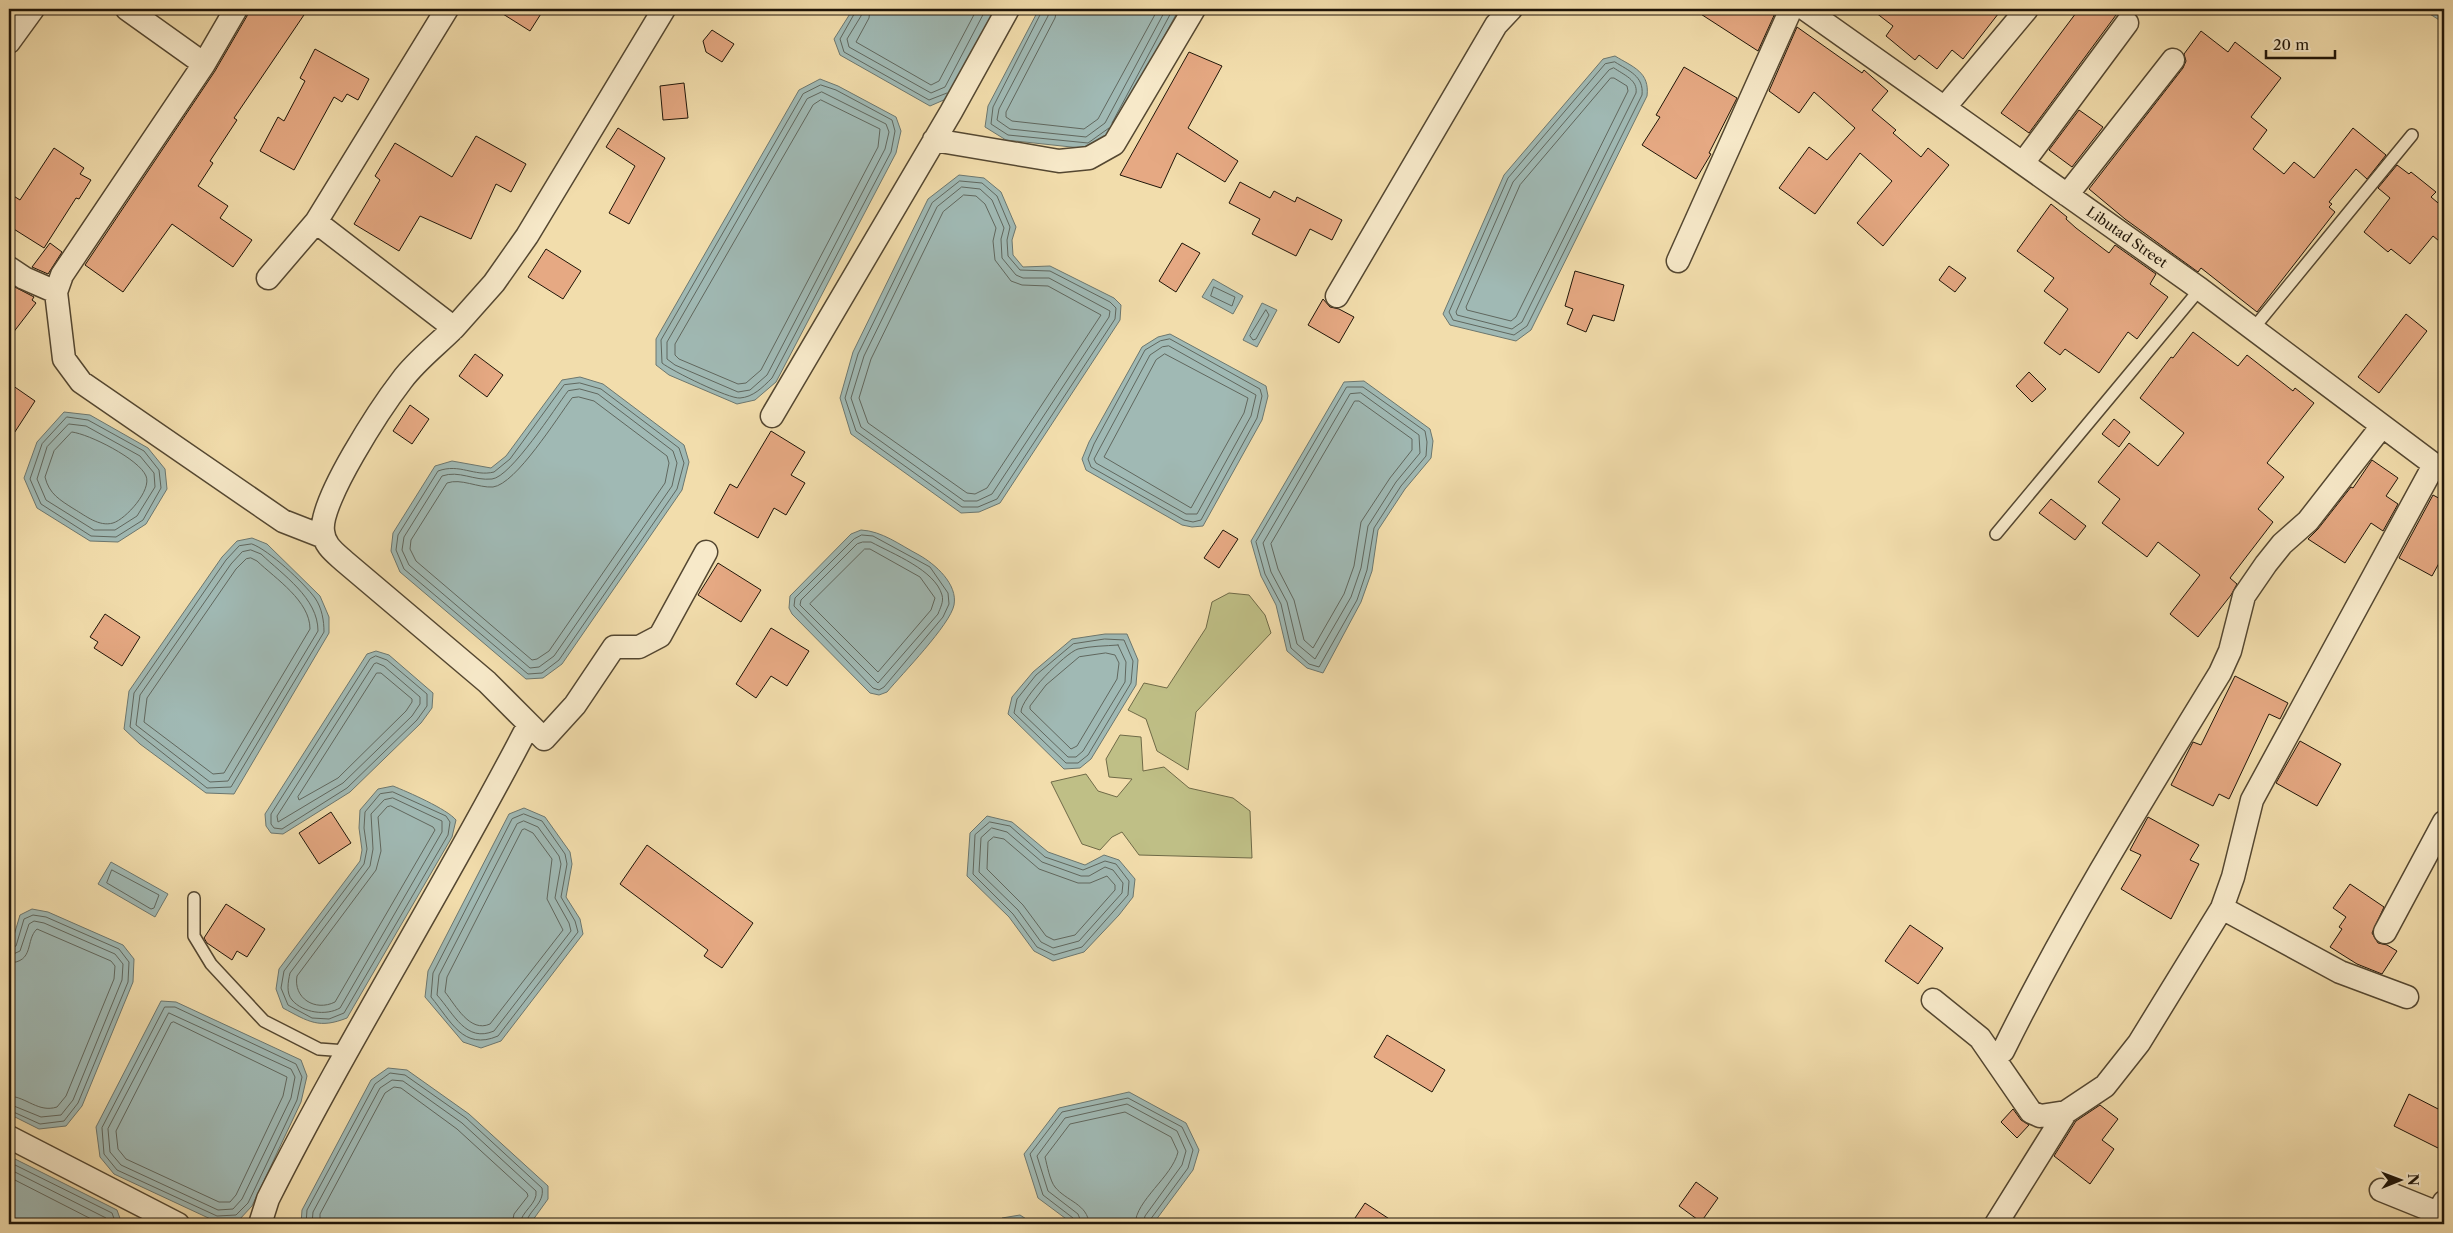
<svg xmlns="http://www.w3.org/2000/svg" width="2453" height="1233" font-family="'Libre Caslon Text',serif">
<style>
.green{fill:#bfbf86;stroke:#6f6a47}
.water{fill:#a0b9b4;stroke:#6c776f}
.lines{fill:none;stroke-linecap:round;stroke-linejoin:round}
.shore{stroke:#60675e;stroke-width:1}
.building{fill:#e6a983;stroke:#1f1508}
.service-casing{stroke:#544731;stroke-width:14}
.minor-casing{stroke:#544731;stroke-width:25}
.service{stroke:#f7e9c9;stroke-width:11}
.minor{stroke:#f7e9c9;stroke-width:22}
.labels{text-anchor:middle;stroke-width:4;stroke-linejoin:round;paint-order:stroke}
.street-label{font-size:14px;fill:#1f1508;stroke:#f7e9c9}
</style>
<rect width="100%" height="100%" fill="#f2ddac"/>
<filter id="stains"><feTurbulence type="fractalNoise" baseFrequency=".004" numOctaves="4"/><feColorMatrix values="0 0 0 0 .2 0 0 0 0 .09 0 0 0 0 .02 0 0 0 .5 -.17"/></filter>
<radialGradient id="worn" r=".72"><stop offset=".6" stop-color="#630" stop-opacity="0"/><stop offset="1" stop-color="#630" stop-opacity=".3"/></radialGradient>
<path class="green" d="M1229,593L1249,595L1265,615L1271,633L1196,712L1188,770L1157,751L1146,719L1128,710L1144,683L1167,688L1206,628L1212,602Z
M1120,735L1141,737L1143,771L1164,767L1189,788L1233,798L1250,811L1252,858L1139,855L1122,832L1112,837L1100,850L1082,844L1051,782L1086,774L1098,791L1117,797L1132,779L1109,777L1106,759Z"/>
<path class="water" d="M853,9H998L953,96L930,106L840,55L834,39Z
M1039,9H1179L1113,131L1090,149L1006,140L985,127L988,106Z
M2422,9H2444V23Z
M1615,56C1633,67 1650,72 1647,96L1531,330L1516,341L1450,325L1443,314L1504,175L1603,59Z
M820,79L838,86L896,117L901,131L896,153L776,382L755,400L737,404L669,375L656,365V339L799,90Z
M959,175L984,178L1001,192L1016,227L1012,240L1013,255L1023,267L1050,266L1114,298L1121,305L1120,320L1000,503L979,512L961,513L851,434L840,398L853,352L928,199Z
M1213,279L1243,296L1233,314L1202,297Z
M1262,303L1277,310L1257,347L1243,340Z
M1170,334L1266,386L1268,396L1262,420L1203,526L1192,527L1182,525L1086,470L1082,459L1089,442L1142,347L1158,337Z
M580,377L603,384L684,445L689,462L682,490L562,664L543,678L526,679L400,572L391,551L393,533L435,466L452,461L491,468L506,456L562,380Z
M1364,381L1430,429L1433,441L1431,458L1405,489L1378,530L1372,571L1361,602L1323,673L1307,668L1287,651L1276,605L1261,576L1251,541L1344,382Z
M64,412L90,415L148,448L165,469L167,489L146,524L118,542L90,541L37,508L24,478L37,442Z
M861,530C882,531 900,545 919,555C935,564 958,584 954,605C950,625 902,674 887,692L879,695L870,693L792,614L789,608L790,596L851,534Z
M252,538L267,544L320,596L329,617V633L234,794L206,793L140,744L124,729L129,691L222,557L237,541Z
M1105,634H1127L1138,660L1136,685L1091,759L1080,768L1064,769L1008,714L1012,697L1033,672L1072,639Z
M376,651L389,655L433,693L432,708L421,723L350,792L283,834L271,833L266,826L265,814L367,654Z
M393,786C408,792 447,809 456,820L452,837L347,1018C319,1029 309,1022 283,1008L276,989L279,969L360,861L362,850L359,828L360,810L378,789Z
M524,808L545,817L570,852L572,864L566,897L580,919L583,934L501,1041L481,1048L463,1042L425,997L428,971L509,814Z
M987,816L1012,822L1048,852L1085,865L1104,855L1119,860L1135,879L1133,897L1119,915L1084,952L1053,961L1034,951L1009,917L967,876L970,833Z
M111,862L168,894L155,917L98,884Z
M32,909L48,912L123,945L134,959L133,982L82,1106L66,1126L39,1129L9,1114V952L20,915Z
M161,1001L176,1002L301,1060L307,1076L301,1102L252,1206L239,1220L217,1222L114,1174L100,1157L96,1127Z
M388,1068L407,1070L469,1114L548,1186V1199L530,1224H301L302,1210L371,1080Z
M1129,1092L1186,1123L1199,1150L1193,1170L1153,1224H1073L1038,1198L1024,1154L1059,1108Z
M9,1156L117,1210L122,1224H9Z
M1020,1215L1034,1224H996L1002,1218Z"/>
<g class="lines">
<path class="shore" d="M857,9L840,39L844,52L929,100L947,93
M863,9L861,16L847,39L849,47L931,93L945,87L986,9
M870,9L869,18L856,42L931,85L939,81L977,9
M1043,9L993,107L991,124L1008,135L1088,143L1109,128
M1049,9L1048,16L999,109L997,120L1010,129L1086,137L1105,123L1166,9
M1057,9L1055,18L1006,112V117L1012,121L1084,129L1098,119L1158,9
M1615,62C1629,71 1644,76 1642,95L1527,326L1514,335L1453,320L1449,312L1508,178L1605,64Z
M1614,68C1624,75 1638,80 1636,93L1522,322L1512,329L1457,315L1456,312L1513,182L1609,70Z
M1611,78H1614L1627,86L1628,91L1516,317L1511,321L1467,310L1466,307L1520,185Z
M821,85L836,90L892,120L895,131L891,152L772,378C762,388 753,397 740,398C729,399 672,371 662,363L661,340L803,94Z
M822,92L886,124L889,132L885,149L767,375L750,390L738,392L675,365L667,359V342L807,99Z
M821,100L880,129L878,147L761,370L746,383L738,384L679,359L675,355V344L813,105Z
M1112,123L1173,9
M960,181L982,183L997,196L1010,227L1007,240L1008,256L1020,270L1050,271L1110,302L1116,308L1115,319L997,499L978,507H962L856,431L845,398L858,354L932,203Z
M962,187L980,189L992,200L1004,228L1001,239L1002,258L1016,275L1023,278H1049L1110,311L1109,317L992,494L977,501H964L861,427L851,398L864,356L937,207Z
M964,195L976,196L985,204L996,228L993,241L995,260L1011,281L1022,285L1048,286L1101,315L987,488L975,494L967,493L868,423L859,398L871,359L943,212Z
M1214,287L1235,297L1232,306L1211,296Z
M1266,310L1269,315L1256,339L1253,340L1250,336Z
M1170,339L1260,389L1262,396L1257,418L1201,520L1193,522L1184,520L1091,467L1088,459L1094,444L1145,350L1160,341Z
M1169,346L1256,395L1251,416L1197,514H1186L1096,463L1094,459L1150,355L1162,347Z
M1165,354L1248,398L1244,413L1191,508L1104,457L1156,360Z
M580,383L601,389L679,448L684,463L677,489L559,660L542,673L528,674L404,569L396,550L398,535L438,471C460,463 474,477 494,472L510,459L564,385Z
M1347,387H1363L1425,431L1427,442L1426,456L1401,486L1374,528L1367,570L1357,600L1319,667L1309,664L1291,648L1281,604L1265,574L1256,542Z
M580,389L598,394L673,451L677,463L672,486L554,656L539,667L530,668L409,565L402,550L404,537L442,476C459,470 474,481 492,479C511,477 555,408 568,391Z
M1361,393L1419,435L1420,453L1396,482L1368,526L1361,568L1351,597L1315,659L1297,644L1287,602L1271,572L1263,543L1350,394Z
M579,397L594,401L667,456L669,463L665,483L549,651L537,659L532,660L416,561L410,549L411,540L447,483C461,478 478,488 493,487C516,484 557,418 572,398Z
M1355,401H1359L1412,439V450L1390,478L1361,522L1354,566L1344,594L1313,648L1304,640L1294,600L1278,569L1271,544Z
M67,417L88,420L144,451L159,470L161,488L143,520L116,537L91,536L41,504L30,479L42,444Z
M69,424L86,426L140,456L154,473L155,487L137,516L115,530H94L46,500L37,479L47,447Z
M72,432C89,434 139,459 146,476C152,490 126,519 113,523C99,527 86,516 74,509C60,500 49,494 45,477L54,451Z
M862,535L873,536L930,567L948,593L949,604L943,617L884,687L879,690L873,688L794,606L795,598L854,539Z
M863,542H871C893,554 935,570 942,595C944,602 940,608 938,614L878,683L800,605L801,600L857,544Z
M252,544C269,550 304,583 315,598C322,608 324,621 324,632L231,787L207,788L130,727L134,693L226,560L239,546Z
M865,549H870L920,577L935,598L931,610L878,672L810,604Z
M251,550L261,554C283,575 318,598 318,631L228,781L210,782L136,725L140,695L231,564L242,552Z
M251,558L257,561C276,579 310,601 310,629L224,773L213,774L144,722L147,698L236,569L246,559Z
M1105,639L1124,640L1133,661L1131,683L1088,755L1078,763H1066L1014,713L1017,699L1036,675L1073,644Z
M1118,645L1126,662L1125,682L1083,751L1076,757H1068L1021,712C1021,698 1065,653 1078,649C1091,646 1105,646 1118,645Z
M1106,653L1115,655L1119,663L1117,679L1077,746L1071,749L1030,709V706L1046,685L1079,657Z
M376,656L387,660L427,694V706L417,720L347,788L282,829L274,828L271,824V814L370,659Z
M377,663L384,666L420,697V704L412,716L343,783L278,822L277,816L374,664Z
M377,673H381L412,699V702L406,711L338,778L299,800L298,797Z
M393,792L446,816L450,822L448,835L344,1013L329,1019L312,1018L288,1005L281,988L284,971L364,864L367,849L364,828L365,812L380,794Z
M393,798L442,821V832L340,1008C326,1016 303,1013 292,1000C286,993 288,982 290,973L370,866L373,849L371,814L384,800Z
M391,806L433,827L435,830L335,1002C315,1012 293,998 297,976L376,870L381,851L378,817L387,807Z
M524,814L542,821L565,854L567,864L561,897L575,921L578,932L498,1036C463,1051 451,1021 431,997L433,973L512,819Z
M524,821L538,827L559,856L561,864L555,898L569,923L571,931L494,1031C466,1043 454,1014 437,995L439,975L517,824Z
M990,822L1010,826L1045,857L1083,870L1105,861L1116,864L1129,881L1128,895L1082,947L1054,955L1037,947L1013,914L973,874L975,835Z
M992,828L1007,832L1042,862L1081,876H1089L1105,867L1113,870L1123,883L1122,893L1079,941L1053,948L1041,942L1018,910L979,872L981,838Z
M525,829L533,833L552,859L547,899L563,930L490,1024C470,1033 456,1006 445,992L447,977L522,830Z
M994,837L1004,839L1039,869L1078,883H1090L1107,876L1115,885V890L1075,935L1054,940L1046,936L1023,905L987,869L988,842Z
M112,870L159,895L154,908L151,909L107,883Z
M9,949L16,946L24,919L33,915L46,917L119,949L129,962L128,982L78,1103L64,1121L40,1124L9,1110
M9,956L20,951L29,924L34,921L44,923L115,954L123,964L122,980L73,1100L61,1115L41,1117L9,1104
M9,963C35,962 25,940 37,929L111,961L115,966L114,979L66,1096L57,1107C38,1113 27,1097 9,1096
M165,1007H175L296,1064L302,1077L297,1100L248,1203L236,1215L217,1216L117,1170L104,1154L102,1128Z
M169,1013L291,1069L295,1077L291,1098L242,1199L233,1209L218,1210L121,1165L110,1152L108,1129Z
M174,1022L287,1077L283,1096L236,1195L230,1202H219L126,1159L118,1149L116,1131L171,1023Z
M9,1162L112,1213L116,1224
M9,1169L106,1218L109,1224
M9,1177L101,1224
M306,1224L307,1210L375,1084L390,1073L405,1075L466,1118L542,1188C545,1204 528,1210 526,1224
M312,1224L313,1212L380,1088L392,1080L403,1081L462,1123L536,1191C538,1204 521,1211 520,1224
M320,1224V1214L385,1093L394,1087L401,1088L457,1129L527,1193L528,1196L514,1214L512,1224
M1075,1224L1073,1218L1043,1195L1030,1154L1062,1112L1128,1098L1182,1127L1193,1150L1188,1168L1150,1220L1149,1224
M1082,1224L1078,1214L1048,1191L1037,1156L1065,1118L1127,1104L1177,1131L1186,1151L1182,1165L1145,1216L1143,1224
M1089,1224C1088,1204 1066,1201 1055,1187C1050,1181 1047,1165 1045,1157L1070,1124L1125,1112L1171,1137L1178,1152C1172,1177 1136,1200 1135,1224"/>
</g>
<path class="building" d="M249,9H308L234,118L237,120L210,161L213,163L198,186L228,206L220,218L252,240L233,267L172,224L123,292L85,265L215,71L247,16Z
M495,9H544L530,31Z
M1693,9H1772L1776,11L1758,51Z
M1871,9H2002L1963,59L1952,50L1937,69L1919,55L1915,60L1886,36L1893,26Z
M2079,9H2124L2116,15L2029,133L2001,113Z
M1797,27L1862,73L1864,70L1888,91L1872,110L1896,130L1893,133L1921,157L1928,148L1949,165L1883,246L1857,223L1892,181L1860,153L1815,214L1779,188L1809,147L1827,160L1855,128L1814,92L1799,113L1769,91Z
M712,30L734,44L722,62L706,52L703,41Z
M2201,31L2228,52L2235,42L2281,78L2251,117L2267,130L2253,149L2284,174L2294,162L2314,178L2353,128L2386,155L2367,179L2356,169L2329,202L2332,204L2329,207L2335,212L2257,312L2201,268L2198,272L2125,219L2089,189L2183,68L2186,61L2184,54Z
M315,49L369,79L358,100L347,94L342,102L334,97L294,170L260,151L278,117L284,121L305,81L300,78Z
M1189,52L1222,66L1188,128L1238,161L1225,182L1177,153L1161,188L1120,175Z
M1684,67L1737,98L1709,153L1711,154L1696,179L1642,145L1660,117L1656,115Z
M684,83L688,118L663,120L660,86Z
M2079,110L2103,127L2072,167L2049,150Z
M618,128L665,158L629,224L609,213L635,166L606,147Z
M476,136L526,164L511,192L496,184L471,239L420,216L399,251L354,224L380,180L375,176L395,143L452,177Z
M54,148L84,168L80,174L91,180L79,199L76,198L44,248L9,226V193L20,200Z
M2397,165L2409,174L2411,172L2436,192L2431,197L2444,208V245L2433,236L2410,264L2391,249L2388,252L2364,232L2390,198L2378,188Z
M1240,182L1270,198L1274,191L1295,202L1297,197L1342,220L1332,240L1310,229L1296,256L1252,234L1260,219L1229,203Z
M2051,204L2067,217L2066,219L2076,228L2109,253L2115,245L2156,274L2150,284L2168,297L2137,339L2128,332L2099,373L2065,349L2060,355L2044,343L2068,309L2044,291L2054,278L2017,251Z
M50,243L62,252L48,274L32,267Z
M1182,243L1200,253L1176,292L1159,281Z
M546,249L581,271L563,299L528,277Z
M1949,266L1966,278L1955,292L1939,280Z
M1575,271L1624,285L1614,321L1593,315L1586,332L1567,324L1573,309L1565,306Z
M9,284L34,297L32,300L36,303L9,338Z
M1323,299L1330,307L1339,309L1354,317L1339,343L1308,325Z
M2406,314L2427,331L2379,393L2358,377Z
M2193,332L2238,366L2247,355L2293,391L2295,388L2314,403L2267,463L2284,477L2258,509L2273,522L2230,578L2237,584L2231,595L2198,637L2170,614L2200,575L2158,542L2147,557L2102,523L2120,499L2098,482L2129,443L2158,466L2184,433L2140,398L2171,357L2173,358Z
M475,354L503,375L487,397L459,376Z
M2029,372L2046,389L2032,402L2016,386Z
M9,383L35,401L9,441Z
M410,405L429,419L412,444L393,431Z
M2114,419L2130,432L2119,447L2102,434Z
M771,431L805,452L791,475L805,483L786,515L774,508L758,538L714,513L730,484L737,488Z
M2372,460L2398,478L2386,496L2398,504L2383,531L2371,523L2345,563L2308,539L2318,529L2351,487L2353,488Z
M2433,495L2444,501V554L2432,576L2399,558Z
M2051,499L2086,526L2075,540L2039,513Z
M1223,530L1238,539L1219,568L1204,558Z
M718,563L761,590L741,622L698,595Z
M105,614L140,637L122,666L94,648L98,642L90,637Z
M771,628L809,651L787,686L771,676L756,698L736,684Z
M2235,676L2288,703L2280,719L2269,714L2229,799L2219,794L2213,806L2171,785L2193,742L2201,745Z
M2300,741L2341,764L2317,806L2276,783Z
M331,812L351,843L319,864L299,833Z
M2148,817L2199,845L2190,860L2199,864L2171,919L2121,889L2141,855L2130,850Z
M647,845L753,923L722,968L704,956L708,950L620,884Z
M2350,884L2384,907L2372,933L2378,943L2387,945L2397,951L2382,974L2357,964L2330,947L2342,929L2339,927L2346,917L2333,908Z
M226,904L265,929L247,957L237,951L232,960L207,943L204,938Z
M1910,925L1943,948L1918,984L1885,961Z
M1387,1035L1445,1070L1432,1092L1374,1057Z
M2409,1094L2444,1112V1151L2394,1126Z
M2100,1105L2118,1119L2102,1140L2114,1149L2090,1184L2054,1156L2076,1121Z
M2013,1109L2021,1120L2029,1125L2017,1138L2001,1122Z
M1696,1182L1718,1198L1701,1222L1679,1206Z
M1365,1203L1397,1224H1351Z"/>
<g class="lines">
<defs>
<path id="service" d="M2253,329L2412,135
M1996,534L2200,289
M194,898V936L211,964L264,1021L319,1049L346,1051"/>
<path id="minor" d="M127,9L204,64
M1805,9L2200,289L2444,472
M9,42L33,9
M1945,107L2027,9
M934,140L1059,161L1089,158L1114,144L1194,9
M2023,163L2127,23
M2067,195L2173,60
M316,222L454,328L494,283L527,236L664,9
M1678,261L1791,9
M9,268L24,278L56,292L62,275L204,64L236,9
M268,278L316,222L447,9
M56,292L64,359L81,382L283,521L324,537
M1337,296L1496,25L1511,9
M772,416L951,112L1008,9
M529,724L544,739L575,705L614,647H639L660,636L706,552
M2222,908L2340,972L2407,997
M2385,932L2444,822
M1933,1000L1980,1038L2031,1112L2040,1116L2066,1112L2105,1086L2139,1043L2222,908L2233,877L2252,800L2434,465
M1995,1057L2003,1051C2067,921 2144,797 2220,673L2230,651L2244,596L2266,564L2282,544L2308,521L2382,426
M9,1137L178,1224
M2381,1190L2438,1213L2444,1202
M260,1224L268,1199C349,1038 446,885 529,724L487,682L344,561C334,552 324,545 323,531C319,501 382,406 402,380C416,361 437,345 454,328
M1996,1224L2066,1112"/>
</defs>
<use href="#service" class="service-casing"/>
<use href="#minor" class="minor-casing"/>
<use href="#service" class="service"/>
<use href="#minor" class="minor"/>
</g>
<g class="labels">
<g class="street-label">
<text transform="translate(2127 237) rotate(35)" y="5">Libutad Street</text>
</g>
</g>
<rect width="2453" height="1233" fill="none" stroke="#f2ddac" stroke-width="30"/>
<rect x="10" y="10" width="2433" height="1213" fill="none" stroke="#1f1508" stroke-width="2.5"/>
<rect x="15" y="15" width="2423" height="1203" fill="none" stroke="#1f1508"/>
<g transform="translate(2400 1180) rotate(89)" stroke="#f7e9c9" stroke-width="4" paint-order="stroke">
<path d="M0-4L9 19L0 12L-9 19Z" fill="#1f1508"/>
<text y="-8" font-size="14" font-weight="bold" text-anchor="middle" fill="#1f1508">N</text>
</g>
<path d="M2266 50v8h69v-8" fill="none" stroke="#1f1508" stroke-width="2.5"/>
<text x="2273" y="50" font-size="15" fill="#1f1508" stroke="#f7e9c9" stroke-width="4" paint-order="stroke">20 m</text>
<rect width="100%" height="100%" filter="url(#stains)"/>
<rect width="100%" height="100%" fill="url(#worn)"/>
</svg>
